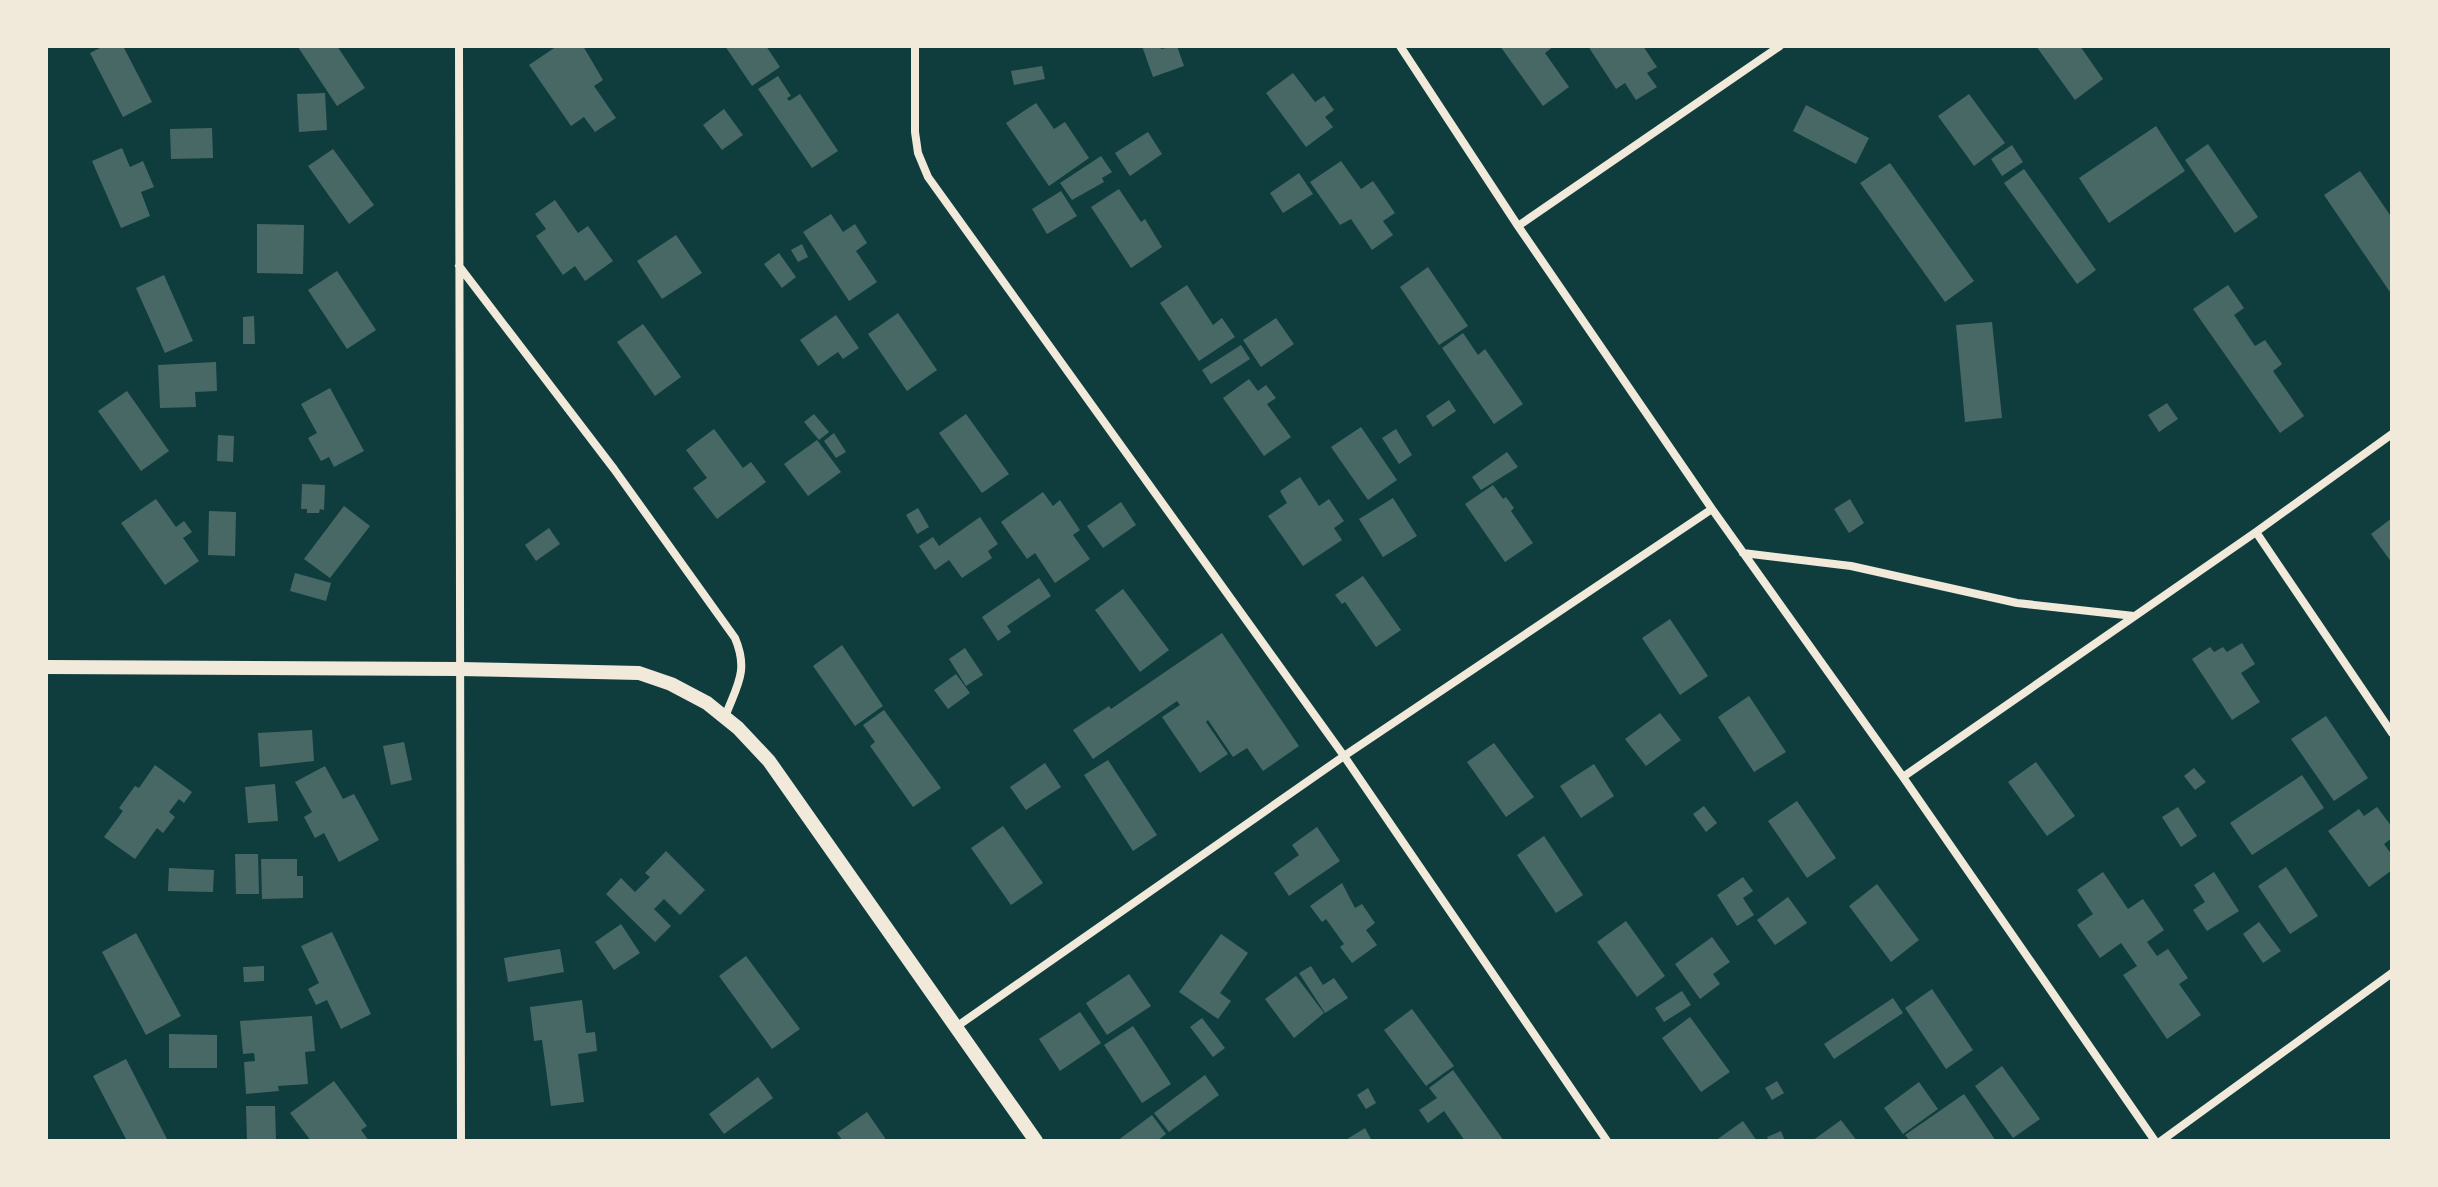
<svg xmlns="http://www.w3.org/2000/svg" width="2438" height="1187" font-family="Arial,sans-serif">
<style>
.building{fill:#486865}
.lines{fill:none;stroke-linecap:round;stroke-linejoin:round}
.minor{stroke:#f1e9da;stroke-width:8}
.tertiary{stroke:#f1e9da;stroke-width:14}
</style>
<rect width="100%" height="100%" fill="#0f3d3e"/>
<path class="building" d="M104,46H123L152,102L123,117L90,53Z
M301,46H337L365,88L337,106L298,47Z
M557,46H583L603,80L594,86L616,118L595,132L584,117L571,126L529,65Z
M725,46H766L780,67L752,86Z
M1142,46H1160L1161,49L1177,46L1184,66L1153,77Z
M1500,46H1554L1545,53L1569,87L1543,106Z
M1588,46H1643L1657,67L1647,73L1657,87L1636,100L1625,83L1616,89Z
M2036,46H2080L2103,79L2075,100Z
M1042,66L1045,79L1014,85L1011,71Z
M1293,73L1315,102L1324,96L1334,110L1325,117L1333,127L1306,147L1266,93Z
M778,76L791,96L787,98L789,101L800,94L838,151L812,168L758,89Z
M325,93L327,130L299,132L297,94Z
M1969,94L2005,143L1974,166L1938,116Z
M1036,103L1054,129L1065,122L1089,158L1049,186L1006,123Z
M1806,105L1869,138L1856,164L1793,131Z
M724,109L743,135L722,150L703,125Z
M2156,126L2185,171L2109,223L2079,178Z
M212,128L213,158L171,159L170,129Z
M1148,132L1162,154L1130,176L1115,153Z
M2208,144L2258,217L2235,233L2185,160Z
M2012,145L2023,162L2002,176L1991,159Z
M122,148L130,167L143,161L154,187L141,192L150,216L121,228L92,161Z
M333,149L374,205L349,224L308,166Z
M1101,156L1112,172L1102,178L1104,182L1072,200L1060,183Z
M1341,161L1361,189L1373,181L1395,213L1383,221L1393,235L1372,250L1351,219L1340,225L1310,182Z
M1890,163L1974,281L1945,302L1860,183Z
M2024,169L2096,270L2077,284L2004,183Z
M2360,171L2392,218V295L2324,195Z
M1299,173L1313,194L1283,213L1270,193Z
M1119,189L1141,222L1145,219L1162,247L1131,268L1091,207Z
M1061,191L1077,216L1047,234L1032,209Z
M555,200L578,233L588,226L613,261L585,281L575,266L563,275L536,236L546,229L535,214Z
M831,214L843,232L855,224L867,243L856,251L877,282L849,301L803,232Z
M257,224L304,225L303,274L257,273Z
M676,235L702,273L662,299L637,261Z
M802,244L808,257L798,262L791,250Z
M779,253L796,277L782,288L764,264Z
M1428,267L1468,326L1439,345L1400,287Z
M337,271L376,330L347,349L308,290Z
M164,275L193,341L165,353L136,288Z
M1187,285L1213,325L1222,318L1235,337L1199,361L1160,303Z
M2228,285L2244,308L2234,315L2255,346L2265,340L2282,364L2273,371L2304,416L2280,433L2193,309Z
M898,313L937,370L907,391L868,334Z
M836,315L859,348L843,359L838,352L818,366L800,340Z
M254,316L255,344H243V317Z
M1276,318L1294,344L1261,367L1243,340Z
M1992,322L2002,418L1965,422L1956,325Z
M643,324L681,377L655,396L617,342Z
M1463,333L1478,355L1485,349L1523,404L1494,424L1442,348Z
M1241,345L1250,359L1211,384L1202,370Z
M216,362L217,391L195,392L196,407L160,408L158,365Z
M1249,379L1258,391L1266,385L1276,398L1267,404L1291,437L1264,456L1223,398Z
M330,388L364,451L334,467L329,457L321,461L308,438L317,433L301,404Z
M127,391L169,451L141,471L98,411Z
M1449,400L1456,411L1433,427L1426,416Z
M2167,403L2178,419L2159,432L2148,415Z
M814,414L829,432L819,440L804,422Z
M966,414L1009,474L982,493L939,433Z
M1361,427L1397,480L1368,500L1331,447Z
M714,429L743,468L751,462L766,482L717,519L693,488L707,478L686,450Z
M1396,429L1412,455L1399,464L1382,438Z
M834,433L846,452L836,458L824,441Z
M218,435L234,436L233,462L217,461Z
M817,440L841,472L808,496L784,464Z
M1507,452L1518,467L1481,490L1472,477Z
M1300,477L1319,506L1329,499L1344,521L1334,528L1342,540L1303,566L1268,516L1287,503L1280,491Z
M302,484L325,485L324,510L320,509L319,513H307V509H301Z
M1493,485L1503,499L1506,497L1514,508L1511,511L1533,543L1505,562L1465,504Z
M1043,492L1053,506L1060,500L1080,530L1073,535L1090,559L1055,583L1035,553L1027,559L1001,522Z
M1393,498L1417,536L1383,557L1359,519Z
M156,499L176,527L184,521L192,532L183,538L199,561L165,585L121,523Z
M1850,499L1864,523L1849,533L1834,509Z
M1121,502L1136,525L1103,548L1087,526Z
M344,506L370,526L330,578L304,559Z
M918,508L929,527L917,534L906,515Z
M209,511L236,512L235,556L208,555Z
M980,517L998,544L988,551L992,558L962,578L949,560L935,570L919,546L933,537L939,546Z
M2392,518V563L2371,534Z
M549,528L560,544L536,561L525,545Z
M295,573L331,583L326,601L290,591Z
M1363,576L1401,630L1376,647L1345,602L1342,604L1335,595Z
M1039,578L1051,596L1007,626L1011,632L998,641L982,617Z
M1123,589L1169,650L1140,672L1095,610Z
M1670,619L1708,676L1680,695L1642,638Z
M1222,633L1299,746L1263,771L1247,748L1233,757L1208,720L1206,722L1228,754L1200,773L1162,717L1180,705L1177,701L1093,759L1073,730L1109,706L1111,709Z
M2242,643L2255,664L2241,673L2260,702L2232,720L2192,659L2210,647L2214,652L2223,647L2227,652Z
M842,645L883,706L855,726L813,666Z
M965,648L983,675L966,686L949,659Z
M956,674L970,693L948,709L934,690Z
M1749,696L1786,752L1754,772L1718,717Z
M884,710L941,788L913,807L870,746L875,742L863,725Z
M1660,713L1681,740L1646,766L1625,739Z
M2326,716L2368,778L2334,801L2291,739Z
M312,730L314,761L260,767L258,733Z
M404,742L412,780L391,785L383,746Z
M1494,743L1534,797L1506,817L1467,762Z
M1108,760L1157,835L1133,851L1084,775Z
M2036,762L2075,816L2047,836L2008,782Z
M1045,763L1061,787L1026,810L1010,787Z
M1594,764L1614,796L1581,818L1560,786Z
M155,765L192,792L184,803L179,799L169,812L175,817L163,833L157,828L135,859L104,837L123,811L119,808L135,786L139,788Z
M325,766L343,799L354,794L379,840L339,862L324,833L315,838L304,817L312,812L295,782Z
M2194,768L2206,782L2195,790L2184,776Z
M2302,775L2324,808L2252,855L2230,823Z
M275,784L278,821L248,823L245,787Z
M1797,801L1836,858L1807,878L1768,821Z
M1704,806L1717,823L1706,832L1693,814Z
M2178,807L2197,836L2181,847L2162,817Z
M2377,807L2392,827V838L2384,844L2392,855V870L2369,887L2328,831L2359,809L2364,816Z
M1003,826L1043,883L1011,905L971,848Z
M1317,827L1340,861L1289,896L1274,873L1299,855L1292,845Z
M1544,836L1583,895L1556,913L1517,855Z
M666,851L705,890L680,915L664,899L654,909L671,926L655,942L606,894L621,878L635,892L650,877L645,873Z
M235,854H258L259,894H236Z
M261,859H297V876H303V898L262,899Z
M2286,867L2318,916L2290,934L2258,886Z
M169,868L214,870L213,892L168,891Z
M2103,872L2128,909L2143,899L2164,930L2147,942L2157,956L2168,949L2188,978L2179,984L2201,1015L2167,1039L2123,975L2137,966L2121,943L2100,958L2077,925L2093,914L2077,890Z
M2214,872L2239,911L2207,931L2193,910L2205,902L2194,885Z
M1743,877L1753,891L1743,898L1754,915L1737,926L1717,895Z
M1342,883L1355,908L1362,904L1375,923L1366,930L1377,945L1352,963L1340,947L1344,944L1326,919L1322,922L1310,906Z
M1877,884L1919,940L1891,962L1849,906Z
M1788,897L1807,923L1775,945L1757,920Z
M1626,921L1665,976L1637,997L1597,942Z
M2259,922L2281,951L2263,963L2243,934Z
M621,924L640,953L614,970L595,942Z
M332,932L371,1014L341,1029L327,1000L316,1005L308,989L319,983L301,946Z
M136,933L181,1016L146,1035L102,952Z
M1221,934L1248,953L1220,993L1231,1001L1218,1019L1179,992Z
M1712,937L1730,962L1713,974L1720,984L1700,999L1675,964Z
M560,949L564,972L508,982L504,958Z
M746,956L800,1029L772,1049L719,976Z
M264,966V981L244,982L243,967Z
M1311,966L1323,985L1334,978L1348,998L1325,1013L1299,973Z
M1129,974L1151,1006L1107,1035L1086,1003Z
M1296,976L1324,1013L1294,1038L1265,999Z
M1932,989L1973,1050L1946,1069L1905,1008Z
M1682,991L1691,1005L1664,1022L1655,1008Z
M1893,998L1903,1013L1834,1059L1824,1044Z
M582,1000L586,1033L595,1032L597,1051L578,1054L584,1102L551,1106L542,1040L534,1041L530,1007Z
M1412,1009L1454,1066L1426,1086L1384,1030Z
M1080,1012L1101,1043L1060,1071L1039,1039Z
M312,1016L315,1051L305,1052L308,1084L278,1086L279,1091L246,1094L244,1062L255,1061L254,1053L243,1054L240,1021Z
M1690,1017L1730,1072L1701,1092L1662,1038Z
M1202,1018L1225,1048L1213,1057L1190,1027Z
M1133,1026L1171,1084L1142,1103L1104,1045Z
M169,1034L217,1035V1068H169Z
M126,1059L168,1141H127L93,1076Z
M2002,1066L2040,1119L2013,1138L1975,1086Z
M1453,1070L1504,1141H1465L1444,1111L1428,1123L1419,1110L1437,1098L1429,1088Z
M1205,1075L1219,1095L1169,1132L1154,1113Z
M758,1077L773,1098L724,1134L709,1114Z
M334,1081L367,1126L361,1130L369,1141H311L290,1113Z
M1777,1081L1784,1093L1772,1100L1765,1088Z
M1919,1082L1938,1109L1903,1134L1884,1108Z
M1368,1088L1376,1103L1366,1109L1357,1095Z
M1964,1094L1996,1141H1910L1905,1135Z
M246,1106H275L276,1141H247Z
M867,1112L887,1141H843L837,1133Z
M1152,1115L1166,1134L1157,1141H1117Z
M1841,1120L1857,1141H1812Z
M1743,1121L1757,1141H1715Z
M1365,1128L1372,1141H1344Z
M1781,1131L1785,1141H1769L1767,1137Z"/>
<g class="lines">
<path class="minor" d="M459,46L461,1141
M915,46V132L918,153L928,177L1344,756L1607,1141
M1400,46L1518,226L1712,509
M1518,226L1780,46
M459,266L614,469L735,638C749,671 737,685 725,717
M2256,532L2392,733
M1743,553L1851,566L2017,603L2134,616
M1903,777L2256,532L2392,434
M956,1027L1344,756L1712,509L1903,777L2155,1141
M2161,1141L2392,973"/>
<path class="tertiary" d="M46,667L460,669L639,673L671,684L707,703L738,728L769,761L1036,1141"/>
</g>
<rect width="2438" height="1187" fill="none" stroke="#f1e9da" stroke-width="96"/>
</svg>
